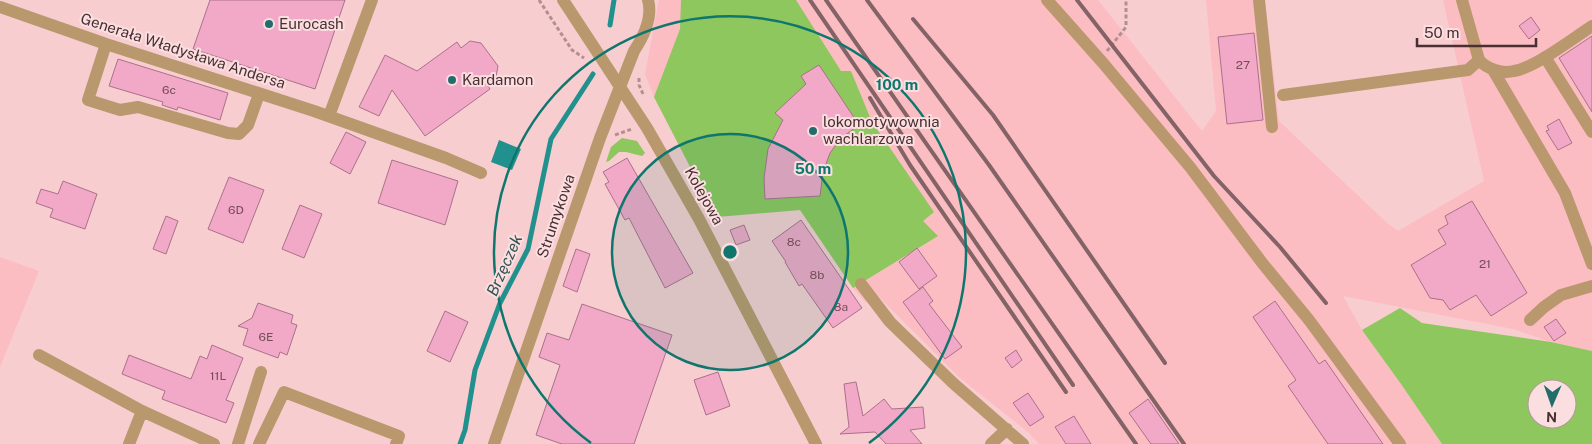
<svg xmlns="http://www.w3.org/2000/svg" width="1592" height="444" font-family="'Public Sans',sans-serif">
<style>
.built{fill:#fbbdc2}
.green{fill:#8ec75d;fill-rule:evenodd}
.water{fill:#22918e}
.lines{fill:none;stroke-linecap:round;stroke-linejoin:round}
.stream{stroke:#22918e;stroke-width:5}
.building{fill:#f2a8c7;stroke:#ab718a}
.path{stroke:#b48f92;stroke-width:3;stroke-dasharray:4 2.5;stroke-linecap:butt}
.minor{stroke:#ba986d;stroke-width:12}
.rail{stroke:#846366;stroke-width:4}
.ring{fill:none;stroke:#0f766e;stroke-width:2.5}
.poi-dot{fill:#226d6b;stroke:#fbdee0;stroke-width:2}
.labels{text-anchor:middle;stroke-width:4;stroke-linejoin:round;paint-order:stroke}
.number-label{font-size:12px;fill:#744d57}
.poi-label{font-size:15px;fill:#4a2f32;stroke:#fbdee0;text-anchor:start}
.street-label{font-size:15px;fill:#4a2f32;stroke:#fbdee0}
.water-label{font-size:16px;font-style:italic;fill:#335351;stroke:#fbdee0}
.centre{fill:#0f766e;stroke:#fbdee0;stroke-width:2.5}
.ring-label{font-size:15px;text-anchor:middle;font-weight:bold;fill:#0f766e;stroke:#fbdee0;stroke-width:4;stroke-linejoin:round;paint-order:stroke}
</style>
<rect width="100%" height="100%" fill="#f8cdd0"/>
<path class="built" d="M659,0H1098L1202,131L1216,111L1206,0H1265L1279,121L1386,222L1398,231L1484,181L1443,0H1592V351L1551,342L1513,329L1343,296L1362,330L1401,384L1442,444H1039L1029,433L960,378L877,295L866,303L853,288L800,210L716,217L654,97L645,74Z
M0,257L39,271L0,367Z"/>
<path class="green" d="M681,0H796L841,71H851L872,122L934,212L923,221L938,236L853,288L800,210L716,217L654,97L680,29Z
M622,138L637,141L645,153L642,156L626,152H619L609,161L606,162L611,147Z
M1400,308L1422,323L1551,342L1592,351V444H1442L1401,384L1362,330ZM1537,389H1567V419H1537Z"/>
<path class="water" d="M499,140L521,149L512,170L491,162Z"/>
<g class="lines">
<path class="stream" d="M610,25L614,0
M460,444L465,430L475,370L500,303L528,249L551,139L593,74"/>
</g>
<path class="building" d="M210,0H345L315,89L193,49Z
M1531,17L1540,30L1529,39L1519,26Z
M1254,33L1263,120L1227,124L1218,37Z
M1592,36V112L1559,58Z
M470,41L481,43L498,66L496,77L486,83L490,89L425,136L392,90L379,116L359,107L385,55L417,71L457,42L461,48Z
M118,59L228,93L220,120L178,107L177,110L162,105L163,102L109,86Z
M819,65L859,125L841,138L830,153L823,172L820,196L765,199L764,178L768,149L783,120L775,113L806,84L801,76Z
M1559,119L1572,143L1558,150L1546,131L1549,130L1547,126Z
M346,132L366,142L350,174L330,163Z
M627,158L693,273L665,288L629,218L625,220L605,184L609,182L603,172Z
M392,160L458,181L445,225L378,203Z
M229,177L264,190L243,243L208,229Z
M63,181L97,194L85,229L50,217L53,209L36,203L41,189L58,194Z
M1472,201L1527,293L1491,316L1476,295L1450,310L1443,300L1430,298L1411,265L1446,244L1438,230L1448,224L1445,216Z
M300,205L322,214L304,258L282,249Z
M166,216L178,221L166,254L153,249Z
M801,220L862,308L833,328L802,284L799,286L785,262H786L772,241Z
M744,225L750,240L736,245L730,230Z
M917,248L937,276L919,289L899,262Z
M576,249L590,254L577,292L563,286Z
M923,287L933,301L929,304L962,347L945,359L903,302Z
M1275,301L1319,364L1325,360L1383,444H1328L1288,386L1296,380L1253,317Z
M258,303L293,315L291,323L297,325L287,355L280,352L278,358L243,345L248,329L238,326L252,318Z
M582,304L672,335L634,444H562L536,435L560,365L539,357L547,333L569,340Z
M445,311L468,322L450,362L427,351Z
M1556,319L1566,333L1554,341L1544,327Z
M212,345L243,358L226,400L234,403L226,423L162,399L165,391L122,374L129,355L191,379L200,356L207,359Z
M1016,350L1022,360L1012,368L1005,358Z
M718,372L730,406L706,415L694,380Z
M856,382L863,416L884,399L892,409L923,407L925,428L910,430L922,444H886L875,432L840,434L849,427L844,384Z
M1028,393L1044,417L1030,426L1013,403Z
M1148,399L1179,444H1151L1129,413Z
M1074,416L1091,444H1066L1055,427Z"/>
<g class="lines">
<path class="path" d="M539,0L572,50L584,58
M1107,51L1126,27V0
M639,78V85L643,94
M615,135L632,129"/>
<path class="minor" d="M563,0L647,128L699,219L816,444
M1047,0L1103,63L1190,167L1263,264L1309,320L1400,444
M1259,0L1272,127
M1462,0L1479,60C1487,69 1502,74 1514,71C1536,67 1572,39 1592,26
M0,7L106,44L314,111L446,158L481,173
M106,44L88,100L120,110L138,107L228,133L239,134L248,125L259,94
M1545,57L1592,132
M1493,70L1565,193L1592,264
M1283,95L1468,70L1479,60
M329,116L372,0
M861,284L890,322L953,383L1023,444
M1530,320L1544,307L1561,295L1592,286
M39,355L142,411L214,444
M129,444L142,411
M238,444L261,372
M259,444L284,392L399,436L396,444
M494,444L600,138L634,51C644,36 653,18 648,0
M991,444L1007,429"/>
<path class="rail" d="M810,0L1073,385
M826,0L1136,444
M867,0L989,165L1184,444
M1077,0L1214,176L1280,247L1326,303
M913,19L993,115L1165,363
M870,98L910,165L1066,392"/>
</g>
<circle cx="730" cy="252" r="118" fill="#0f766e" fill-opacity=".12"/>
<g class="ring">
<circle cx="730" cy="252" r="118"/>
<path d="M591 443A236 236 0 1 1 869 443"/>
</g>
<g class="poi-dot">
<circle cx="269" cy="24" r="5"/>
<circle cx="452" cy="80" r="5"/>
<circle cx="813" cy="131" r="5"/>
</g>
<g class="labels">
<g class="number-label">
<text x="1243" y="69">27</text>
<text x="169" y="94">6c</text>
<text x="236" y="214">6D</text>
<text x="794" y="246">8c</text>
<text x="1485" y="268">21</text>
<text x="817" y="279">8b</text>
<text x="841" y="311">8a</text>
<text x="266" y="341">6E</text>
<text x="218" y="380">11L</text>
</g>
<g class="poi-label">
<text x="279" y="29">Eurocash</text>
<text x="462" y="85">Kardamon</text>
<text x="823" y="127">lokomotywownia<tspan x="823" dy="17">wachlarzowa</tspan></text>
</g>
<g class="street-label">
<text transform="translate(183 51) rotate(18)" y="5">Generała Władysława Andersa</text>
<text transform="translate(704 196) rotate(61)" y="5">Kolejowa</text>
<text transform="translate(556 216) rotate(-71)" y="5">Strumykowa</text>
</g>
<g class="water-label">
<text transform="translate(504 265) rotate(-66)" y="6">Brzęczek</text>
</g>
</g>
<circle cx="730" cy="252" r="8" class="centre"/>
<g class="ring-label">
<text x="897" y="90">100 m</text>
<text x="813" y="174">50 m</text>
</g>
<g transform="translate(1552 404) rotate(182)"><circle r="24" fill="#fbdee0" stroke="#b4989a"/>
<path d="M0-4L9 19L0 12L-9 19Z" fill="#226d6b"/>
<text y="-8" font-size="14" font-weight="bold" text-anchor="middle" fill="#4a2f32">N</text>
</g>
<path d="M1417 38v8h119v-8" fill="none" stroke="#4a2f32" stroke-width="2.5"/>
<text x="1424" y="38" font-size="15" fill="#4a2f32" stroke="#fbdee0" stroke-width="4" paint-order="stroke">50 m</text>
</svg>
